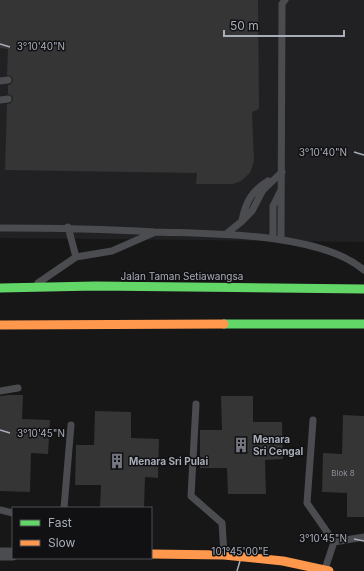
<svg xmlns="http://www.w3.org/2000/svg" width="364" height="571" font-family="Inter,sans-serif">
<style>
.built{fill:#212123}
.building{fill:#353536}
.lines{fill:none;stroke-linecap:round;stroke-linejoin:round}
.lane{stroke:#4b4c50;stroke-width:7}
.street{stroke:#4b4c50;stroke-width:13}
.fast{stroke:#63d668;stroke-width:9}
.slow{stroke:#ff974d;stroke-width:9}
.ticks{fill:none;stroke:#a8adb8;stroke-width:1.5}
.labels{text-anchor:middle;stroke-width:3;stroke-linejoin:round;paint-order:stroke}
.number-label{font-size:8px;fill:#8b8f98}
.street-label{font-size:10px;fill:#a8adb8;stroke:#111113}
.poi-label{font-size:10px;font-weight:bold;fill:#a8adb8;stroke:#111113;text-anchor:start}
.ticks-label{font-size:10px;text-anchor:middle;fill:#a8adb8;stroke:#111113;stroke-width:3;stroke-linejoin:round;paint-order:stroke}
</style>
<rect width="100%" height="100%" fill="#171717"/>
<path class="built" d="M0,0H364V242L0,238Z"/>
<path class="building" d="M0,0H258L259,109L252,112L254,161L250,173L241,181L233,184H196L197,173L5,170L7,104L11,103L13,99L12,96L8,94V85L11,84L13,80L12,77L7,75L8,49L0,48Z
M9,395H23L22,419L50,420L48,454L31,453L30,492L0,491V396Z
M221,396H253V422H282L283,459L265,460L266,494H228L227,468H200V430H222Z
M95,411L131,412V438L159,439L158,478L145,477L144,508H100L101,485H75L76,445H94Z
M343,415L364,416V517H347V493L322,492L323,453L342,454Z"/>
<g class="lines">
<path class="lane" d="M0,81L8,80
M0,100L8,99
M242,220C246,201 252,191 268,181
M68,227L76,257
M0,228C52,228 103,229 155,232C212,234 319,232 364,270
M226,234L241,222L252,211L263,190L282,172
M273,238V206L281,190
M281,239L282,4L285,0
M38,283L76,257L112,251L153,233
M0,391L18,388
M196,404L191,496L222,523L224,554
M313,420L307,503L334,542L325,569
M64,508L71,425
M0,510L13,513
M334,542L364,537"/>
<path class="street" d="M0,554H13"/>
<path class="fast" d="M0,288L96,286L364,289
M224,324H364"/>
<path class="slow" d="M0,325L224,324
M151,554L224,555L283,561L329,571"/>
</g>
<path class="ticks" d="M0,44L10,47M354,152L364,155M0,430L10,433M354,539L364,541M237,571L240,561"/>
<defs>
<symbol id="building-bare" viewBox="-9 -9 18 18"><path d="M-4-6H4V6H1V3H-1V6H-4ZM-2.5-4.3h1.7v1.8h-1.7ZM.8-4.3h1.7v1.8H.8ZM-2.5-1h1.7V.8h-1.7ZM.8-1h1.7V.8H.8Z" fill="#757880" stroke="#111113" stroke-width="2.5" paint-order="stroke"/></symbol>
</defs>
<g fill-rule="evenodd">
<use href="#building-bare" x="230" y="434" width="22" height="22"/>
<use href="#building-bare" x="106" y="450" width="22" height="22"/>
</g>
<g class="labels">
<g class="number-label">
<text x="343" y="476">Blok 8</text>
</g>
<g class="street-label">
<text x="182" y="280">Jalan Taman Setiawangsa</text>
</g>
<g class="poi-label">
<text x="253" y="443">Menara<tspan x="253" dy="12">Sri Cengal</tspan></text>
<text x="129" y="465">Menara Sri Pulai</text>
</g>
</g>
<g class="ticks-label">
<text x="41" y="50">3°10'40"N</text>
<text x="323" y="156">3°10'40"N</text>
<text x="41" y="437">3°10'45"N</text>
<text x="323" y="542">3°10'45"N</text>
<text x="240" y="555">101°45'00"E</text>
</g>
<rect x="12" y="507" width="140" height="52" fill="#111113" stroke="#4d4f55"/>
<rect x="20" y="520" width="20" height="6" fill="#63d668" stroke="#4d4f55"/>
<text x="48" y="527" font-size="12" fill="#a8adb8">Fast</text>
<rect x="20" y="540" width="20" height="6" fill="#ff974d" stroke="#4d4f55"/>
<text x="48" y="547" font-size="12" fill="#a8adb8">Slow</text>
<path d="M224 30v6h120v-6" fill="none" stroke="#a8adb8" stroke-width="2"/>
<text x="230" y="30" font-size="12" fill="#a8adb8" stroke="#111113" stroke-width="3" paint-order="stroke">50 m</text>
</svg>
